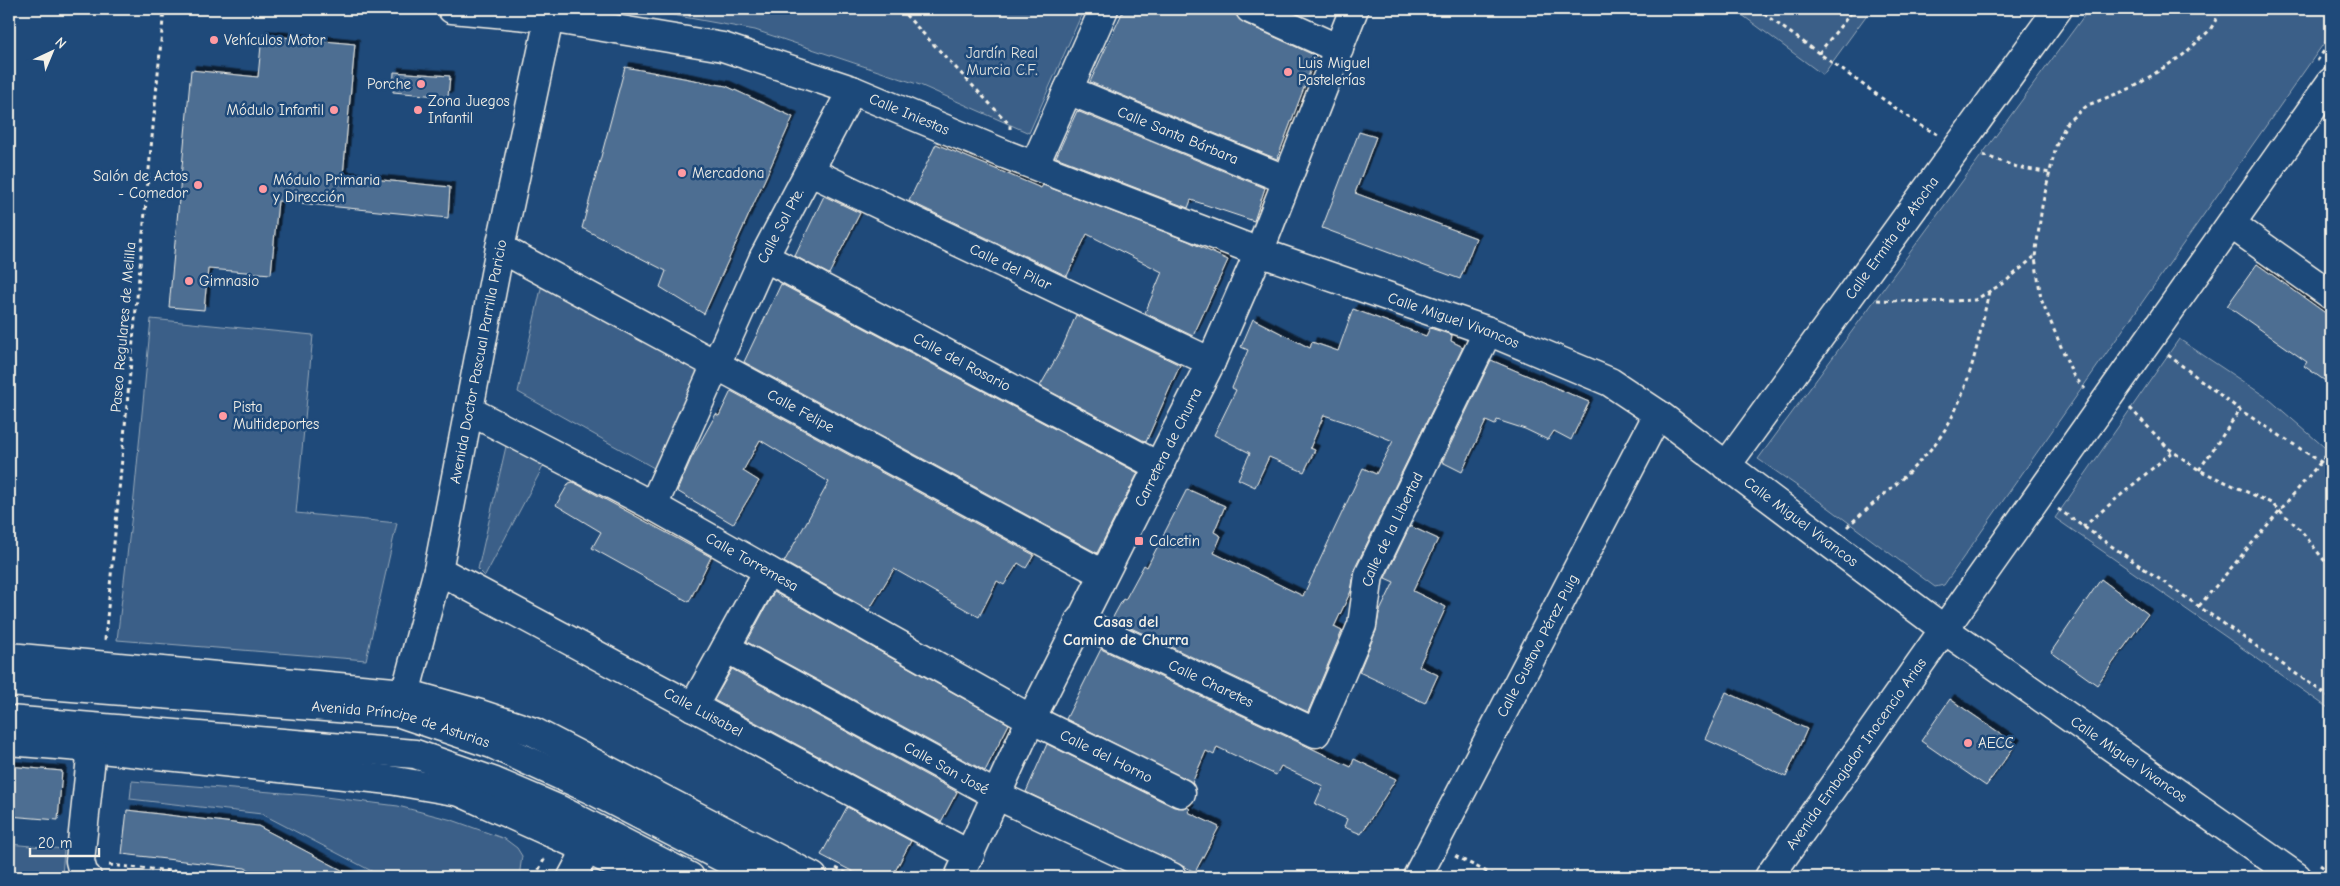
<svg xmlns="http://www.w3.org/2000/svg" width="2340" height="886" font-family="'Comic Neue',sans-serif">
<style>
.green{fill:#3a5f88;stroke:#97a8b8}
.building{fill:#4d6e92;stroke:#f4f1e8;filter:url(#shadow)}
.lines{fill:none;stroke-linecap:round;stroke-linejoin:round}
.street-casing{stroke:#f4f1e8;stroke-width:31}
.secondary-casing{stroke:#f4f1e8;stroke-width:31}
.path{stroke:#f4f1e8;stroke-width:3;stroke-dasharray:4 4;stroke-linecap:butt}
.street{stroke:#1f4a7a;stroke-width:28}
.secondary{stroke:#1f4a7a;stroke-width:28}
.poi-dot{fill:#ff9aa2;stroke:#1f4a7a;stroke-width:2}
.labels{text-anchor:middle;stroke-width:5;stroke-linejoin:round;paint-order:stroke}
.poi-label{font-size:15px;fill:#f4f1e8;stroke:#1f4a7a;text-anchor:start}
.park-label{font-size:15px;fill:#e1e2de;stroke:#1f4a7a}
.street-label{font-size:15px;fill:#f4f1e8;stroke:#1f4a7a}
.neighbourhood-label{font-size:16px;font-weight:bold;fill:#f4f1e8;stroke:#1f4a7a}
</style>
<defs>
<filter id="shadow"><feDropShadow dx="4.5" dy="-4.5" stdDeviation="0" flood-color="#0009"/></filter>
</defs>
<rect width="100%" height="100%" fill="#1f4a7a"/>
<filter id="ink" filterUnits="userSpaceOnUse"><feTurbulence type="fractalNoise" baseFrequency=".02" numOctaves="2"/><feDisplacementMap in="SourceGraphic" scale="10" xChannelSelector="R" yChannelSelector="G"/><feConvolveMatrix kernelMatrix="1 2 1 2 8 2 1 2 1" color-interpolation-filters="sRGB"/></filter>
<g filter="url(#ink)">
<path class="green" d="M640,9H1084L1029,133L920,85L755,30Z
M1734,9H1871L1823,75Z
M2089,9H2331V33L1944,585L1935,587L1829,508L1758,459Z
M542,284L708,373L654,468L518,392Z
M151,319L313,335L296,513L397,523L366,660L117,640L134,497Z
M2179,339L2269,399L2331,453V710L2055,518Z
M507,442L545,463L485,576L478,569Z
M132,781L309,795L398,806L452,820L505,839L517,848L522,856L519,877H383L262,814L130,799Z
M9,844L64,849L62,877H9Z"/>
<path class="building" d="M1124,9H1224L1236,14L1244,23L1316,56L1277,159L1090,82Z
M262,35L355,44L343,176L450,187L448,218L278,201L271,274L208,269L204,310L169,307L191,70L258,77Z
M625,67L726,86L793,117L704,314L660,287L666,271L582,228Z
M394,72L450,76L448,97L393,92Z
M1077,111L1265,188L1254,221L1191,200L1188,208L1056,157Z
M1359,132L1376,137L1355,193L1476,238L1460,279L1322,228Z
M936,144L1041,188L1043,185L1188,241L1228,260L1193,336L1145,313L1162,272L1087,234L1067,276L909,201Z
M824,196L860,213L829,274L795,256Z
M2257,264L2331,317V385L2304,366L2307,362L2227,306Z
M781,284L1138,473L1097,553L744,362Z
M1353,309L1426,336L1430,328L1452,335L1451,341L1463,347L1355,568L1351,591L1334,627L1342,631L1308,712L1112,619L1123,599L1125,600L1144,565L1147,567L1187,489L1225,506L1214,532L1221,536L1214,553L1303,596L1363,468L1376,474L1393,441L1354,425L1324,415L1310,448L1315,450L1304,472L1269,457L1255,487L1238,479L1250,453L1214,435L1236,390L1232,388L1248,350L1241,347L1253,319L1310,348L1312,342L1338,351Z
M1076,315L1180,365L1146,442L1040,386L1062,348Z
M1491,360L1589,402L1571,440L1554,431L1548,440L1525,429L1497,420L1495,425L1486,421L1462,472L1442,462Z
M731,391L1034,555L1026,568L1018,563L1004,585L997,581L979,617L894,569L869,610L784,562L829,482L760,440L743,471L759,481L733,524L677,491L691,459L716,414L719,416Z
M573,482L711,557L689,602L592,548L601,532L556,505L569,483Z
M1410,526L1438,539L1413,591L1446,607L1419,666L1438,675L1425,703L1359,672L1376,631L1379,613L1394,582L1385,578Z
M2101,579L2148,614L2097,685L2051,652Z
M774,592L1009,724L985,771L747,642Z
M1101,649L1351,767L1354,759L1396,779L1361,834L1344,827L1347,819L1315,804L1323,786L1281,766L1276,775L1217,747L1214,755L1206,751L1192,783L1066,719Z
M732,669L957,792L941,822L714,700Z
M1726,692L1807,729L1786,777L1705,739Z
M1950,699L2016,744L1986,786L1921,741Z
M1047,744L1174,807H1187L1190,809L1188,812L1219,827L1195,872L1026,792Z
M9,766L62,771L58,820L9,816Z
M847,807L911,841L892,877H863L821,855Z
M127,810L258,826L355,877H263L245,868L122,854Z"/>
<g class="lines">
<defs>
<g id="street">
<path id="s1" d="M452,9L549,18L723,47L852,90L1007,155L1259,252L1488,331L1610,382L1658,414L1945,630L2297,877"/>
<path d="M1250,9L1339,49"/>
<path id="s2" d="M1068,90L1287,180"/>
<path d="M1035,164L1104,9"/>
<path id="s3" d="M811,172L1211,362"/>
<path d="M2231,224L2331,295"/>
<path id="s4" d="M500,248L1103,574"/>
<path id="s5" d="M764,257L1160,467"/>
<path id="s6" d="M470,411L653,506L1031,719L1181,793"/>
<path id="s7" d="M1726,466L2058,9"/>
<path id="s8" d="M653,506L764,257L852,90"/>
<path id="s9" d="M438,570L970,855"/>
<path id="s10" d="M1079,621L1316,733L1362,625L1369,575L1488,331"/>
<path id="s11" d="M726,648L996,795L1172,877"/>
<path d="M9,657L405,693L480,714L534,732L813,877"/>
<path d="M693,707L768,571"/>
<path id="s12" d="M401,709L438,570L500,248L551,9"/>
<path d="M9,741L92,748L390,780L460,792L587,849L642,877"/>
<path d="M87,877L84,876L80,861L92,748"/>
<path d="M572,877L587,849"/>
<path id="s13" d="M1417,877L1658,414"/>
<path id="s14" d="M1769,877L2331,82"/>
</g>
<g id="secondary">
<path id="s15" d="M9,682L400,713L492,744L592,790L760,877"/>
<path d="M9,720L415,754L495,782L558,809L690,877"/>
<path id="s16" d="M959,877L1031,719L1211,362L1259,252L1354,9"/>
</g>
</defs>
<use href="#street" class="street-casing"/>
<use href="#secondary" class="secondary-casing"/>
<path class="path" d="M900,9L1010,125V129
M1757,9L1918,124L1937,134
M689,16L694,9
M1819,53L1854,9
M2317,61L2331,41
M1983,155L2017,167L2050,173
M1877,300L1927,302L1975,300L2005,282L2034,257
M2168,355L2240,410L2321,462L2331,477
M2085,389L2073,375L2041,299L2035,257L2042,206L2056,146L2067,122L2088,105L2134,87L2183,55L2210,30L2222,9
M2130,408L2168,448L2199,470L2271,503L2299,528L2331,569
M2199,470L2240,410
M2058,509L2331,698
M1847,527C1874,502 1905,479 1929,451C1966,410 1978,344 1989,291
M2083,527L2173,451
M2199,606L2330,451
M105,640L164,9
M1455,856L1497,877
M109,865L235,877
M2320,865L2331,873
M836,868L854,877
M535,877L546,856"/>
<use href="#street" class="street"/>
<use href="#secondary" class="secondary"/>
</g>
</g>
<g class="poi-dot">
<circle cx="214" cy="40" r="5"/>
<circle cx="1288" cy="72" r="5"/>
<circle cx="421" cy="84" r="5"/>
<circle cx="334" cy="110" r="5"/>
<circle cx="418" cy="110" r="5"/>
<circle cx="682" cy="173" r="5"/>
<circle cx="198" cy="185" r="5"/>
<circle cx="263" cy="189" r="5"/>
<circle cx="189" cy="281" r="5"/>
<circle cx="223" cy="416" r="5"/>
<rect x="1134" y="536" width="10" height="10" rx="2.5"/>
<circle cx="1968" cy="743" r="5"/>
</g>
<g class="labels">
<g class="poi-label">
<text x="224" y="45">Vehículos Motor</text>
<text x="1298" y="68">Luis Miguel<tspan x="1298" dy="17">Pastelerías</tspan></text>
<text x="411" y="89" text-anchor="end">Porche</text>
<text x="428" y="106">Zona Juegos<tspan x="428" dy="17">Infantil</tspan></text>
<text x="324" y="115" text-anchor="end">Módulo Infantil</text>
<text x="692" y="178">Mercadona</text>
<text x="188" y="181" text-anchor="end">Salón de Actos<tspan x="188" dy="17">- Comedor</tspan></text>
<text x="273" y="185">Módulo Primaria<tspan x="273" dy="17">y Dirección</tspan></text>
<text x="199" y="286">Gimnasio</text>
<text x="233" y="412">Pista<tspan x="233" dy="17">Multideportes</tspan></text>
<text x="1149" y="546">Calcetin</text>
<text x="1978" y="748">AECC</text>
</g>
<g class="park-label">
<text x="1002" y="58">Jardín Real<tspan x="1002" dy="17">Murcia C.F.</tspan></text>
</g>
<g class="street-label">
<text dy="5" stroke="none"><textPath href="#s1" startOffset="472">Calle Iniestas</textPath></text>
<text dy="5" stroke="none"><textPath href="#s2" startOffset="119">Calle Santa Bárbara</textPath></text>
<text dy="5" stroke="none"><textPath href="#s8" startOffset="308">Calle Sol Pte.</textPath></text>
<text dy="5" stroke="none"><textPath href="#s7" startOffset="282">Calle Ermita de Atocha</textPath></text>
<text dy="5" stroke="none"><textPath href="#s3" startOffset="221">Calle del Pilar</textPath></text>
<text dy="5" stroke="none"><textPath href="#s1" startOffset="1054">Calle Miguel Vivancos</textPath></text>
<text transform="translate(123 327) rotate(-85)" y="5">Paseo Regulares de Melilla</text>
<text dy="5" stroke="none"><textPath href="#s12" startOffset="356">Avenida Doctor Pascual Parrilla Paricio</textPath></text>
<text dy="5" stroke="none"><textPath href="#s5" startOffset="224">Calle del Rosario</textPath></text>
<text dy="5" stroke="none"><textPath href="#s4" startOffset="342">Calle Felipe</textPath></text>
<text dy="5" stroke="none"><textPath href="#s16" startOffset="478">Carretera de Churra</textPath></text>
<text dy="5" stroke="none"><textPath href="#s1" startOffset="1459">Calle Miguel Vivancos</textPath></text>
<text dy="5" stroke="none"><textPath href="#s10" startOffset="481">Calle de la Libertad</textPath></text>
<text dy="5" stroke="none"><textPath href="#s6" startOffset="320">Calle Torremesa</textPath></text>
<text dy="5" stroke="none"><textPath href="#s13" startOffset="261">Calle Gustavo Pérez Puig</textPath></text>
<text dy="5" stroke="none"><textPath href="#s10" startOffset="146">Calle Charetes</textPath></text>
<text dy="5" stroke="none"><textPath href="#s9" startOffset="301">Calle Luisabel</textPath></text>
<text dy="5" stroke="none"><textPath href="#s15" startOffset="395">Avenida Príncipe de Asturias</textPath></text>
<text dy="5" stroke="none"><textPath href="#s14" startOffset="151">Avenida Embajador Inocencio Arias</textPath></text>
<text dy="5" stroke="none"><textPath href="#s6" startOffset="724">Calle del Horno</textPath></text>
<text dy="5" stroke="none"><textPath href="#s1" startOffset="1864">Calle Miguel Vivancos</textPath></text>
<text dy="5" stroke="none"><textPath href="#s11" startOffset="251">Calle San José</textPath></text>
</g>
<g class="neighbourhood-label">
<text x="1126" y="627">Casas del<tspan x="1126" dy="18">Camino de Churra</tspan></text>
</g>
</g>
<rect width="2340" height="886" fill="none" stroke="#1f4a7a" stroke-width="30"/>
<rect x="15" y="15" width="2310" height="856" fill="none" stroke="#f4f1e8" stroke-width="2" filter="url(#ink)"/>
<g transform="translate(52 52) rotate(44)" stroke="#1f4a7a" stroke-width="4" paint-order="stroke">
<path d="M0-4L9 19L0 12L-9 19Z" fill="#f4f1e8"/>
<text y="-8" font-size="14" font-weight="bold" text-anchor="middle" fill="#f4f1e8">N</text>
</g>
<path d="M30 848v8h69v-8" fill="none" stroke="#f4f1e8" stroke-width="2.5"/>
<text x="38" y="848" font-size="15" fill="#f4f1e8" stroke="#1f4a7a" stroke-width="4" paint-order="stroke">20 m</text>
</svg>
